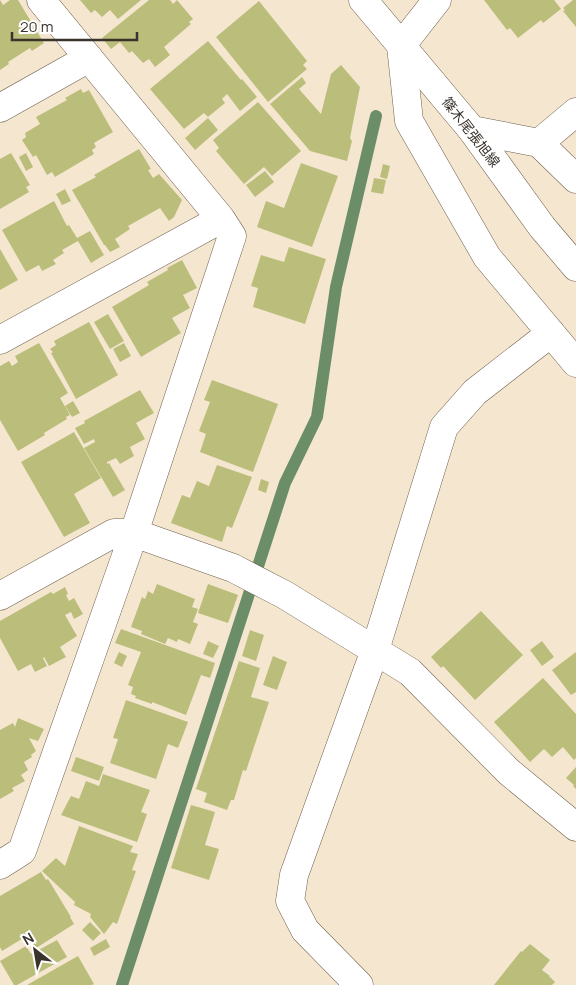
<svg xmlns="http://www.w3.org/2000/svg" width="576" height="985" font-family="Manrope,'Noto Sans JP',sans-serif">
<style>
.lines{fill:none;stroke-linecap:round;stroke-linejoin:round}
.stream{stroke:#6b8d68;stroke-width:12}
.building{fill:#bbbe7b}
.minor-casing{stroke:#6e604e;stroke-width:29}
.secondary-casing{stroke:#6e604e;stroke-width:29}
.minor{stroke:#fff;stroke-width:28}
.secondary{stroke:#fff;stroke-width:28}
.labels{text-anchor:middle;stroke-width:4.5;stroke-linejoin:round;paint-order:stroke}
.street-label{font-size:14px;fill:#39332b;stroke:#fff}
</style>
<rect width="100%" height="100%" fill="#f5e6d0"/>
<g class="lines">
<path class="stream" d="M122,985L285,483L317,417L336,287L376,116"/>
</g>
<path class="building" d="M0,0L3,5L10,0H18L44,43L32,51L30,48L8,62L9,64L0,70Z
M80,0H141L118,19L110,10L102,17L95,10L91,13Z
M149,0H170L173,4L177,0L193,19L189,22L191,24L164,47L170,55L155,67L149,59L143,63L132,51L129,53L120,42L111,49L102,38Z
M484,0H554L561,9L543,23L541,20L518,38L510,28L507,30Z
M573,0H576V27L563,11L565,10L563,8Z
M259,1L307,61L303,65L307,69L268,102L216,37Z
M208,41L241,80L242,79L257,97L240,111L227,94L222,99L225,103L208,117L204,113L184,129L150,89Z
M341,65L360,87L350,138L352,141L347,161L310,151L270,104L302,77L306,83L299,89L321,114L331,74Z
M81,89L83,93L89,90L113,132L94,143L96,147L92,150L94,154L55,177L52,172L47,175L36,155L33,157L22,140L26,137L25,133L40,124L36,117L67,100L65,98Z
M258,102L301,151L272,176L264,167L244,184L216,151L219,148L213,140Z
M208,118L218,130L195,150L185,138Z
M139,149L151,169L148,170L153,178L159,174L182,200L174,217L169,221L160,208L128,226L130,229L115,239L120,247L110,252L105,245H104L72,190L96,177L94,175Z
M11,153L30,185L26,187L29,192L0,209V159Z
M26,153L33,167L26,171L19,157Z
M301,163L338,176L312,247L257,227L266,201L284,208Z
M383,164L390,166L387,179L380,177Z
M265,171L274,182L255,197L246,185Z
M374,178L386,180L383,194L371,192Z
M65,189L71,201L62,205L56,194Z
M54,201L67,226L69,225L77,238L90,231L104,255L91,263L78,241L62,250L64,253L53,260L56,264L42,271L39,265L26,272L2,230Z
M289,247L326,259L305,324L253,307L258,288L251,286L261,255L284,262Z
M0,249L18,280L0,290Z
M182,260L197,288L183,295L190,308L172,318L181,333L141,357L112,307L149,285L147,282L168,270L167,268Z
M108,314L124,341L110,349L94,322Z
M89,322L118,375L76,399L51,353L53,352L50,349L56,345L54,341Z
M39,343L68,393L60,398L70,415L66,417L67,419L44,433L45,435L18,451L0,420V366L9,361L12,366L18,362L15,356Z
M124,343L131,356L120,362L113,349Z
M212,380L278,404L253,472L200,452L206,434L199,431L210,402L204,400Z
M140,390L154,413L136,423L145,439L130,447L134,456L120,464L116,458L107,462V464L109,463L125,490L113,497L84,448L95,442L94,439L84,444L75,428L85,423L84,421Z
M73,401L80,413L72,417L65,406Z
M74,432L101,478L74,494L90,523L64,537L21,462Z
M217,465L252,477L232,528L227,526L222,542L171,523L182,495L190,498L197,481L209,486Z
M261,479L269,482L266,493L258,490Z
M157,584L195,599L192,607L198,609L193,622L198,624L190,644L178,639L177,642L168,638L165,644L141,634L142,631L131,627L142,597L145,599L148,591L153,594Z
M208,584L238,595L228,623L198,613Z
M65,587L68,594L66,595L69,601L74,598L83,614L74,619L71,612L65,615L77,636L60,647L66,657L49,666L44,657L43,658L47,666L35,672L31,664L18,671L0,638V621L51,592L53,594Z
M481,611L523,655L475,700L443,666L441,668L431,657Z
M121,629L215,663L210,678L201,675L186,715L152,702V704L135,698L136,696L131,694L133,687L128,685L141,652L115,643Z
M250,630L264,635L256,661L242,656Z
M208,641L219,646L213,658L203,654Z
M542,641L554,657L542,666L530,650Z
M119,652L127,656L122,667L114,663Z
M576,652V692L571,695L552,670Z
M273,656L287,662L277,690L263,685Z
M239,661L260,668L251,697L269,702L246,771L243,770L234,800H231L227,810L204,802L207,793L196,789Z
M543,678L576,714V758L574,760L563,747L552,757L544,749L530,762L494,722Z
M126,700L188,722L178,748L168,744L156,779L110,763L118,739L113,738Z
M18,718L44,729L38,741L29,738L36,751L31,755L32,757L24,762L28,770L21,775L25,781L12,788L14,791L0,799V730L13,723L15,727Z
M76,757L104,767L99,781L71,771Z
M576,767V789L573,786L574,785L566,778Z
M103,774L150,790L141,812L147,814L137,842L61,815L71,796L79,799L86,781L99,786Z
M191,805L215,812L205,845L219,849L209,880L171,868Z
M79,826L133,846L130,852L138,854L132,870L136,871L117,924L113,922L104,934L90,917L91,914L74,905L75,902L42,871L56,858L65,866Z
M41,872L46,880L48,879L71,917H70L74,924L33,950L25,937L2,951L0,947V896Z
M90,922L101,933L93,941L82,930Z
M106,939L110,947L94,956L90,948Z
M57,940L67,957L17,985H14L0,961L26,946L31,954Z
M530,944L550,960L542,970L550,976H549L555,982L552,985H494L521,951L522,952Z
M78,956L94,984L92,985H27Z"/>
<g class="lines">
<defs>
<path id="minor" d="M437,0L401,46L409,121L487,257L576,363
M0,108L89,58
M472,130L539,143L576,179
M539,143L576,112
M0,340L221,219
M0,596L114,533H134L233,568L285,595L410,672L509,772L576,827
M0,865L22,851L134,533L232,236L221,219L41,0
M359,985L305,930L290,901L294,875L375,650L444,427L475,392L551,333"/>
<path id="secondary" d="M363,0L472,130L542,227L576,267"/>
</defs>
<use href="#minor" class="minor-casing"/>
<use href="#secondary" class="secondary-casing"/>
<use href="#minor" class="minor"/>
<use href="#secondary" class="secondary"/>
</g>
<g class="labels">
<g class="street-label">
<text transform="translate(471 132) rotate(52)" y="5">篠木尾張旭線</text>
</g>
</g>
<g transform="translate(35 950) rotate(329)" stroke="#ffffff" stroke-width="4" paint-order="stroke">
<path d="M0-4L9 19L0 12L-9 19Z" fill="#39332b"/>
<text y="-8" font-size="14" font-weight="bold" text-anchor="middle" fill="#39332b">N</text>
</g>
<path d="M12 32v8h125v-8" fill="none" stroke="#39332b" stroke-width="2.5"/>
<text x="20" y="32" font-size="15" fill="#39332b" stroke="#ffffff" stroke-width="4" paint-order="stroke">20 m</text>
</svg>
